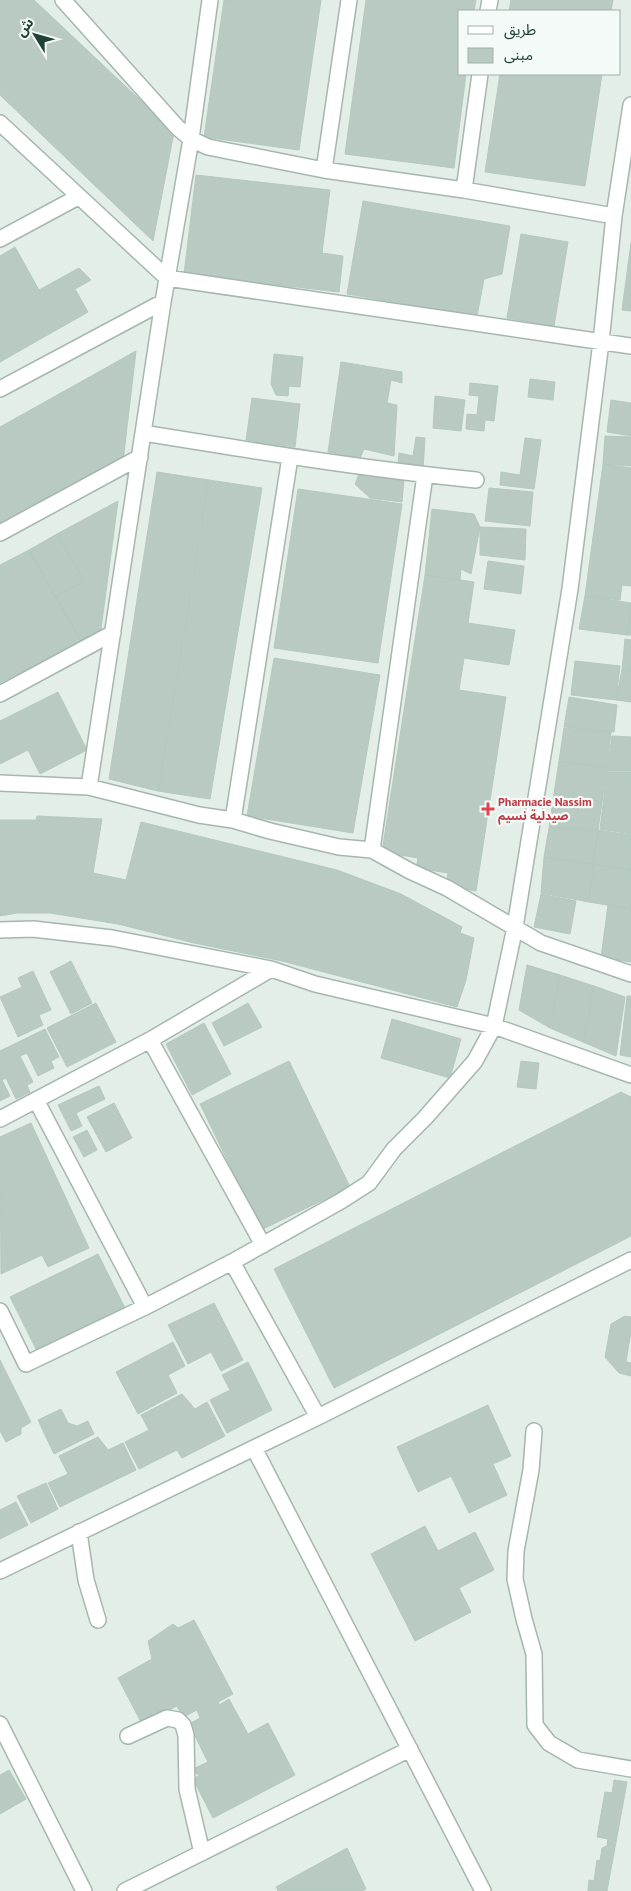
<svg xmlns="http://www.w3.org/2000/svg" width="631" height="1891" font-family="'PT Sans','Noto Sans Arabic',sans-serif">
<style>
.building{fill:#b8cac1;stroke:#b4c9be}
.lines{fill:none;stroke-linecap:round;stroke-linejoin:round}
.minor-casing{stroke:#a5b7af;stroke-width:18}
.minor{stroke:#fff;stroke-width:15}
.health-dot{fill:#e0444e;stroke:#f4faf7;stroke-width:2}
.labels{text-anchor:middle;stroke-width:4.5;stroke-linejoin:round;paint-order:stroke}
.health-label{font-size:12px;font-weight:bold;fill:#be3a42;stroke:#f4faf7;text-anchor:start}
</style>
<rect width="100%" height="100%" fill="#e3eee8"/>
<path class="building" d="M0,0H34L174,132L153,241L0,95Z
M224,0H321L299,150L204,137Z
M366,0H476L474,11H460V74H466L454,168L345,154Z
M511,0H613L611,11H509Z
M500,74H602L585,186L485,172Z
M196,175L330,190L322,253L343,256L339,292L184,274Z
M363,201L510,226L502,274L484,279L477,316L347,294Z
M521,234L568,242L554,326L507,318Z
M631,243V311L622,310Z
M15,247L39,290L79,268L91,280L75,289L88,312L0,362V256Z
M136,351L123,461L0,526V427Z
M274,354L303,357L300,387L289,386L288,396L276,395L271,384Z
M341,362L402,372V383L391,380L387,403L397,405L394,456L364,449L360,458L328,452Z
M530,379L555,382L553,400L528,397Z
M470,383L498,386L494,421L485,420L484,431L466,429L467,414L477,415L479,396L469,395Z
M435,396L465,400L461,431L433,428Z
M252,398L300,404L295,447L246,440Z
M611,400L631,403V436L607,432Z
M605,436L631,437V466L603,464Z
M416,437L425,438L423,470L398,466L399,453L413,456Z
M525,438L541,440L534,489L500,485L501,472L520,475Z
M603,464L631,468V586L622,585L620,600L585,596Z
M157,472L209,480L158,791L109,779Z
M359,474L368,477L404,479L402,502L370,498L355,484Z
M209,480L262,488L210,799L158,791Z
M489,488L533,492L530,526L485,521Z
M298,489L402,504L378,663L274,648Z
M118,501L101,629L81,641L55,597L84,581L57,534Z
M432,509L474,514L480,527L471,574L461,569L460,580L425,575Z
M480,527L526,529L525,560L480,555Z
M57,534L84,581L55,597L29,550Z
M29,550L81,641L0,683V565Z
M488,561L524,566L521,594L484,589Z
M425,575L474,582L468,623L515,630L509,665L464,658L459,690L506,697L476,891L446,886L448,873L416,868L418,858L382,852Z
M585,596L631,603L627,635L579,629Z
M631,603V635H627Z
M625,639L631,640V671L622,670Z
M274,658L380,675L353,833L247,816Z
M575,661L620,666L616,700L571,695Z
M622,670L631,671V702L616,700Z
M58,692L87,750L40,774L28,750L0,764V721Z
M569,697L617,705L614,732L564,727Z
M564,728L611,732L607,767L559,761Z
M612,736L631,737V771H607Z
M559,761L607,767L602,802L554,794Z
M607,772H631V834L600,829Z
M554,794L602,802L598,830L549,828Z
M37,816L102,819L93,873L126,880L141,822L337,870L401,894L462,927L460,933L474,938L466,980L457,1007L282,961L194,943L118,924L50,913H17L0,916V820H36Z
M549,828L598,830L593,864L544,857Z
M598,830L631,835V870L593,864Z
M544,857L593,864L589,902L541,893Z
M593,864L631,870V909L589,902Z
M541,894L576,901L570,934L534,927Z
M608,905L631,909V962L601,958Z
M71,961L92,1003L71,1014L50,972Z
M527,965L560,975L550,1028L519,1010Z
M33,971L51,1010L39,1015L43,1025L18,1037L0,997L22,987L18,978Z
M560,975L594,986L583,1042L550,1028Z
M594,986L625,997L616,1056L583,1042Z
M627,996H631V1057L620,1055Z
M96,1003L116,1042L67,1067L47,1028Z
M248,1003L262,1027L224,1046L212,1023Z
M392,1019L461,1039L450,1078L381,1058Z
M204,1023L231,1074L192,1095L166,1044Z
M45,1029L59,1057L51,1061L54,1068L38,1076L27,1053L20,1056L33,1082L27,1085L30,1092L16,1099L6,1078L2,1080L10,1096L0,1101V1051Z
M289,1061L350,1187L261,1230L200,1104Z
M521,1061L539,1063L536,1089L517,1087Z
M99,1086L105,1099L76,1113L82,1126L71,1131L58,1105Z
M621,1092L631,1097V1236L334,1388L274,1269Z
M114,1103L132,1138L106,1152L87,1117Z
M31,1123L89,1248L48,1267L42,1255L1,1274L0,1137Z
M87,1130L97,1150L84,1157L73,1137Z
M98,1254L125,1308L37,1351L10,1297Z
M214,1303L243,1360L221,1371L211,1352L188,1364L168,1325Z
M625,1316L631,1317V1331L626,1362L631,1363V1376L619,1373L605,1357L611,1324Z
M173,1342L185,1366L168,1375L177,1393L138,1414L116,1372Z
M0,1360L31,1422L21,1428V1434L6,1442L0,1431Z
M248,1362L272,1410L227,1433L210,1400L230,1390L222,1375Z
M182,1394L195,1409L207,1402L225,1436L182,1458L177,1450L139,1469L125,1442L149,1430L141,1415Z
M488,1405L511,1456L493,1464L507,1495L469,1513L451,1476L418,1492L397,1447Z
M61,1409L68,1423L77,1426L88,1421L94,1434L54,1454L38,1420Z
M98,1437L108,1450L123,1443L136,1470L60,1507L48,1483L68,1474L59,1456Z
M46,1483L58,1509L31,1523L17,1496Z
M16,1502L28,1525L0,1539V1510Z
M425,1526L438,1551L475,1532L494,1570L459,1588L471,1612L415,1641L371,1554Z
M194,1620L233,1694L218,1702L219,1705L229,1699L248,1734L268,1723L295,1775L213,1818L193,1779L199,1776L193,1769L208,1762L189,1724L200,1718L197,1710L183,1717L177,1706L142,1724L118,1678L152,1659L148,1641L173,1624L178,1628Z
M9,1770L26,1799L0,1814V1775Z
M614,1780L627,1782L607,1891H588L589,1880L594,1881L597,1860L600,1861L602,1848L607,1846L608,1839L597,1837L605,1792L612,1793Z
M347,1848L366,1889L362,1891H278L276,1887Z"/>
<g class="lines">
<defs>
<path id="minor" d="M63,0L178,128L191,139L208,147L324,170L464,190L614,216
M488,11L490,0
M0,123L167,278L631,346
M324,170L349,0
M464,190L480,74
M0,239L78,197
M0,389L163,302
M143,433C254,451 364,469 476,480
M0,533L140,457
M0,694L113,633
M0,783L89,787L199,815L233,820L270,831L339,847L372,850L410,871L447,888L541,943L631,974
M89,787L163,302L191,139L210,0
M233,820L290,457
M372,850L425,475
M0,930L33,929L112,938L271,969L315,984L494,1026L631,1075
M150,1040L263,1245
M36,1100L145,1307
M0,1119L150,1040L271,969
M0,1311L26,1364L145,1307L232,1262
M318,1417L232,1262L341,1201L369,1183L394,1149L425,1118L475,1061L494,1026L515,927L570,589L601,342L614,216L631,105
M534,1431L531,1470L516,1551L515,1579L524,1619L534,1654L535,1725L549,1743L578,1760L631,1769
M254,1448L483,1891
M79,1532L86,1580L98,1620
M0,1571L318,1417L631,1260
M0,1724L84,1891
M128,1736L167,1718L178,1720L183,1725L186,1735L187,1789L202,1853
M125,1891L410,1749"/>
</defs>
<use href="#minor" class="minor-casing"/>
<use href="#minor" class="minor"/>
</g>
<path class="health-dot" d="M485.5 801.5h5v5h5v5h-5v5h-5v-5h-5v-5h5z"/>
<g class="labels">
<g class="health-label">
<text x="498" y="806">Pharmacie Nassim<tspan x="498" dy="14">صيدلية نسيم</tspan></text>
</g>
</g>
<rect x="458" y="10" width="162" height="65" fill="#f4faf7" stroke="#9fb0aa"/>
<rect x="468" y="26" width="25" height="8" fill="#ffffff" stroke="#9fb0aa"/>
<text x="504" y="35" font-size="15" fill="#204236">طريق</text>
<rect x="468" y="48" width="25" height="15" fill="#b8cac1" stroke="#9fb0aa"/>
<text x="504" y="60" font-size="15" fill="#204236">مبنى</text>
<g transform="translate(35 35) rotate(307)" stroke="#f4faf7" stroke-width="4" paint-order="stroke">
<path d="M0-4L9 19L0 12L-9 19Z" fill="#204236"/>
<text y="-8" font-size="14" font-weight="bold" text-anchor="middle" fill="#204236">ش</text>
</g>
</svg>
